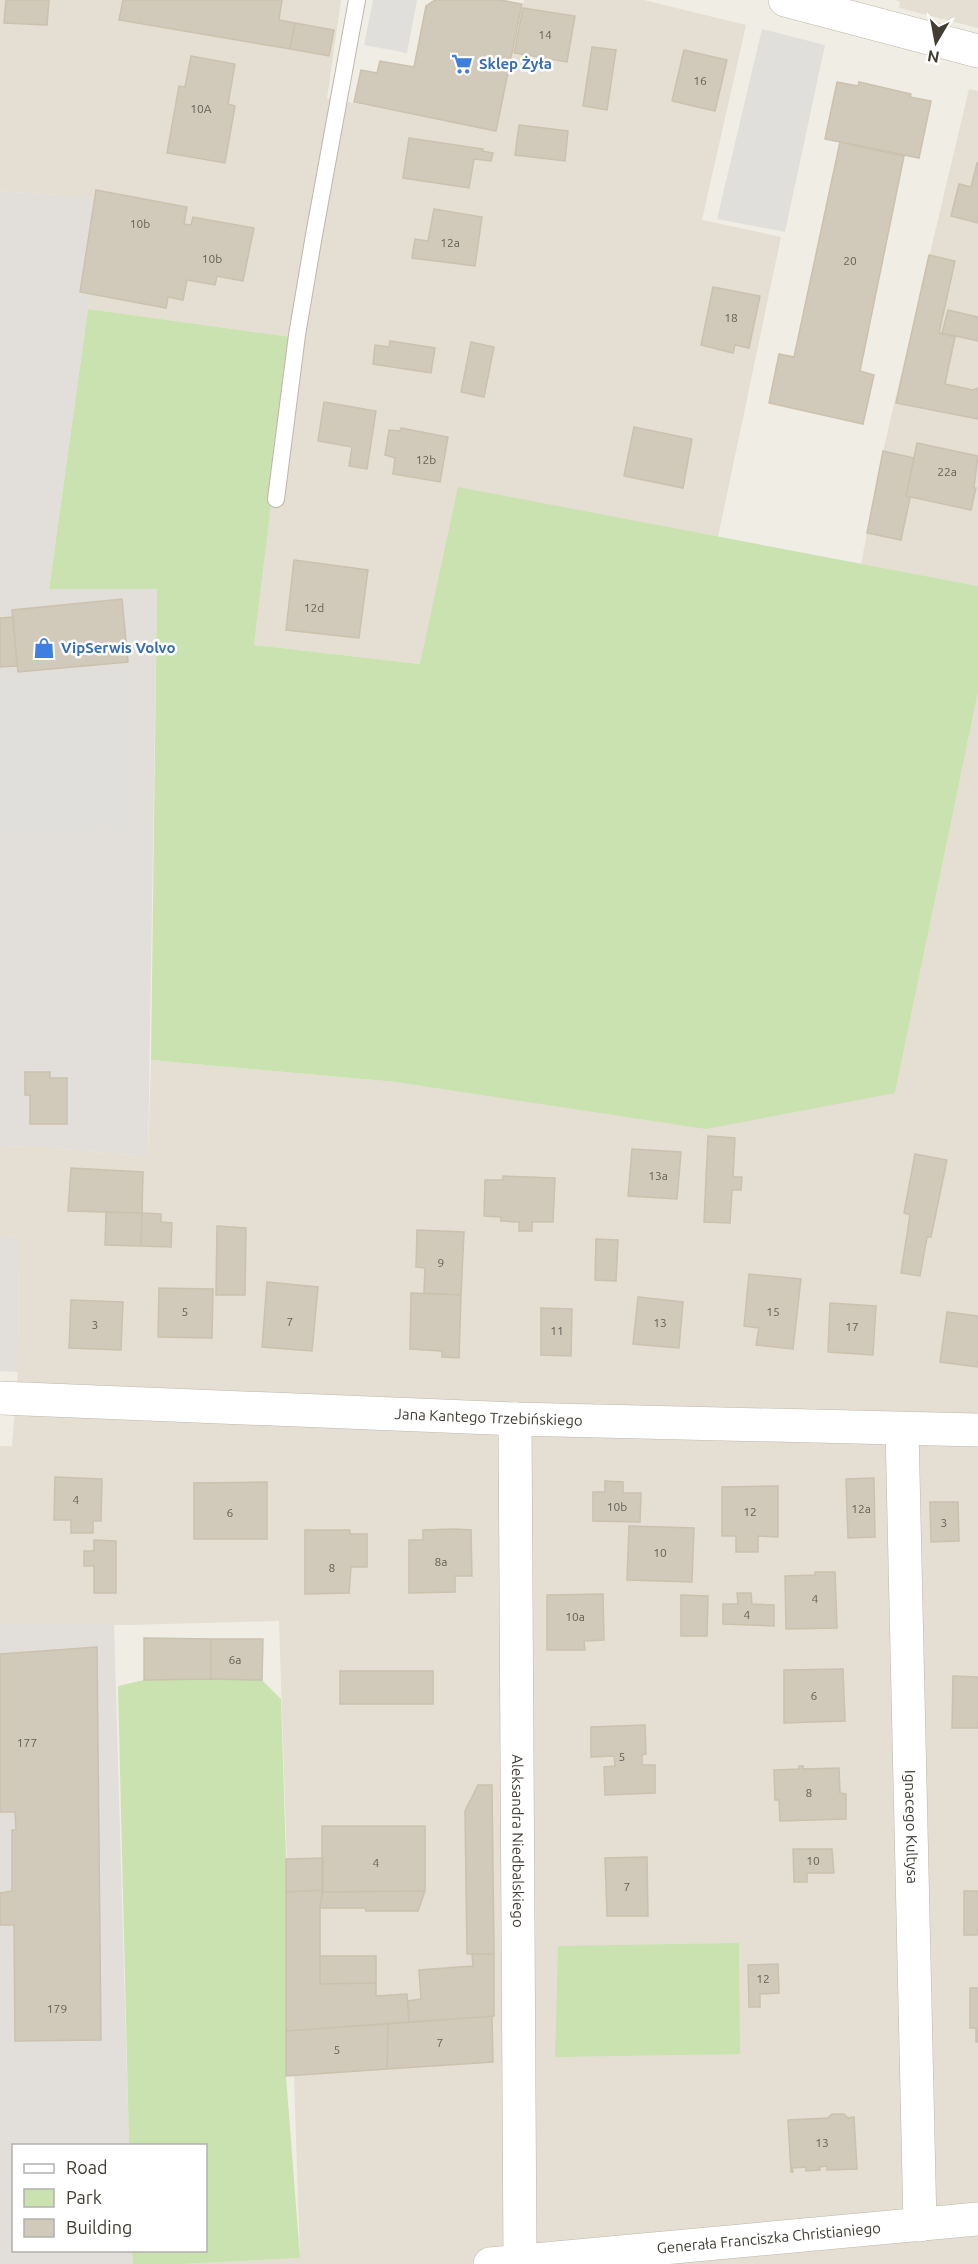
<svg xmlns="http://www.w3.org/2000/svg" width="978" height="2264" font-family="Ubuntu,sans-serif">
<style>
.residential{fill:#e4dfd2}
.industrial{fill:#e2ded9}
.green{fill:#c9e2af}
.parking{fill:#e1dfdc}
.building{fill:#d1c9ba;stroke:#cbc1ae;stroke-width:1.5}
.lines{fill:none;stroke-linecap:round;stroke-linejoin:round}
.lane-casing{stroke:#beb7aa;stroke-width:18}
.street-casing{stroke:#beb7aa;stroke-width:34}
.lane{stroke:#fff;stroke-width:16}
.street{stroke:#fff;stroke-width:33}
.labels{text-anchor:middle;stroke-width:5;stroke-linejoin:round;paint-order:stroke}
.number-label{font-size:12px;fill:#666056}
.shop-label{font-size:15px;font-weight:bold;fill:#366cbe;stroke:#fff;text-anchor:start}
.street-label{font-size:15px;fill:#423d34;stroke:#fff}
</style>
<rect width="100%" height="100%" fill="#f0ede4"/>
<path class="residential" d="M0,0H341L327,98L496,131L524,0H644L746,25L702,220L781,237L718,537L555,506L421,664L254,645L290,337L88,309L100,198L0,191Z
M895,0H978V28L899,8L900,2Z
M969,89L978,91V586L861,564L883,451Z
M978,692V2264H183L300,2258L279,1621L129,1625L0,1624V1446H12L18,1372L19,1237L0,1236V1147L33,1146L148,1157L151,1060L397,1082L895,1093Z"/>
<path class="industrial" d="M0,191L100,198L88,309L49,588H157L148,1157L33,1146L0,1147Z
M0,1236L19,1237L18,1372L0,1371Z
M0,1624H114L129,2145L14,2146V2250L132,2251L133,2264H0Z"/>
<path class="green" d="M88,309L291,337L254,645L420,664L458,487L978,586V692L895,1093L706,1129L397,1082L151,1060L157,589H49Z
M144,1680H262L281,1699L286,1859V2076L300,2258L183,2264H133L132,2251L206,2250V2146L129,2145L118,1686Z
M739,1943L740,2054L555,2057L558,1946Z"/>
<path class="parking" d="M373,0H417L407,53L364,45Z
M762,29L825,45L785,232L717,219Z
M138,666V829L0,833V676Z"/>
<path class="building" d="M6,0H49L47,25L4,23Z
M123,0H282L279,20L295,23L290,49L119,20Z
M435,0H500L522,4L496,131L354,102L361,70L377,73L380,61L414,67L426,6Z
M523,8L575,16L567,62L514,53Z
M295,23L334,30L329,56L290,49Z
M592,47L616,50L607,110L583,106Z
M684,50L727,60L715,111L672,101Z
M191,56L235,64L228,104L235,106L225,163L167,153L179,86L185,87Z
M837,82L858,86L859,82L911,94L910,97L931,101L919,158L825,139Z
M519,125L568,131L565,161L515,155Z
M409,138L483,149L482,151L493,153L491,161L474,159L469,188L403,178Z
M840,142L904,156L860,371L874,375L863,424L769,403L779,354L794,357Z
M977,163H978V223L951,216L959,184L971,187Z
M96,190L187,207L184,224L191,225L193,217L254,228L243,281L217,276L215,285L187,280L183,300L168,297L166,308L80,292Z
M434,209L482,217L475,266L412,258L415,239L428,241Z
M929,255L955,261L939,333L955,337L945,384L973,390L978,388V419L896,403Z
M713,287L760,296L749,348L735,345L733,353L701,345Z
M948,310L978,317V341L942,333Z
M390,341L435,348L431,373L373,364L375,345L389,347Z
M471,342L494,347L484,397L461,392Z
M324,402L376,411L367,469L349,466L352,447L318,441Z
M634,427L692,439L683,488L624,476Z
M401,428L448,437L440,482L393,474L395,458L385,455L389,430L400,431Z
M917,443L978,456L974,488H976L971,510L906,496Z
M883,451L914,458L906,496L910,498L901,540L867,533Z
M294,560L368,570L359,638L286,630Z
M122,599L128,662L18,672L12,610Z
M13,617L17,666L0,667V618Z
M25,1072H50V1078H67V1124H30V1095H25Z
M708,1136L735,1138L733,1177H742L741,1190H732L730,1223L704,1222Z
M632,1149L681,1152L677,1199L628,1196Z
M915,1154L947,1160L931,1237H927L920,1276L901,1273L910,1215L904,1213Z
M71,1168L143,1172L142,1213L68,1211Z
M503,1176L555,1178L553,1222H532V1231H519V1222L501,1221V1217L484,1216L485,1180H503Z
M106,1212L142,1213L141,1246L105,1245Z
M142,1213L161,1214V1222L172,1223L171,1247L141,1246Z
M217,1226L246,1228L245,1295H216Z
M417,1230L464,1232L461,1295L424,1293L425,1268L416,1267Z
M596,1239L618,1240L616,1281L595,1280Z
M749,1274L801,1279L793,1349L756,1345L759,1328L744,1326Z
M267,1282L318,1287L312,1351L262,1347Z
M159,1288L213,1289L212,1338L158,1337Z
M411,1293L461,1295L459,1358L442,1357V1351L410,1349Z
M638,1297L683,1302L679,1348L633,1344Z
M71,1300L123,1302L121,1350L69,1348Z
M830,1303L876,1306L873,1355L828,1352Z
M541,1308L572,1309L571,1356L541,1355Z
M947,1312L978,1316V1367L940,1362Z
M55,1477L102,1479L101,1521H93V1533H71V1520H54Z
M874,1478L875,1537L848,1538L846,1479Z
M605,1481L623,1482V1493H641L640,1522L593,1521V1492H605Z
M267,1482V1539H194V1483Z
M778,1486V1537L758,1536V1552H736V1536H722V1487Z
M930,1502H958L959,1541L931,1542Z
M629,1526L694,1528L692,1582L627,1580Z
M454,1529L471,1530L472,1576H455V1592L409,1593V1540H423V1530Z
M305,1530H350V1534H367V1567H351L349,1593L305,1594Z
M94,1540L116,1541V1593H94V1566H84V1551H94Z
M815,1572H835L837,1628L786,1629L785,1576L815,1575Z
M737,1593H751L752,1604L774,1605V1626L723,1624V1604H738Z
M603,1594L604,1640L584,1641L585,1650H547V1595Z
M681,1595L708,1596L707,1636H681Z
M144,1638L211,1639V1679L144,1680Z
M211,1639H263L262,1680L211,1679Z
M97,1647L101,2040L15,2041L14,1925H0V1893L12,1891V1830H16L15,1812H0V1654Z
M843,1669L845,1721L784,1723V1670Z
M340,1671H433V1704H340Z
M953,1676L978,1677V1728H952Z
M645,1725L646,1754L642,1755V1765H655V1793L605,1795L604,1767L615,1766L614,1756L591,1757V1727Z
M799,1766H803V1769L839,1768L840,1793L846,1794V1819L780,1821L779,1800H775L774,1770L799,1769Z
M478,1785H492L494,1954H467L465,1811Z
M322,1826H425V1891L322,1892Z
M793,1849H832L834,1873H807V1882H794Z
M647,1857L648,1916H607L605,1858Z
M323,1858V1890L286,1892V1859Z
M323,1890L320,1906V1984L376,1983V1996L407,1994L409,2022L286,2031V1892Z
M425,1891L418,1911H366L365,1908H320L322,1892Z
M964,1891H978V1935H964Z
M472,1954H494V2016L409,2022L408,2001L421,1999L419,1970L473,1966Z
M320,1956H376V1983L320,1984Z
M778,1964L779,1993L760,1994V2007H749L748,1965Z
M970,1988H978V2042H976V2028H970Z
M492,2016L493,2062L387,2069L388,2024Z
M388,2024L387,2069L286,2076V2031Z
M832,2114H844L848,2118L854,2117L857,2169L827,2170V2166L819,2167L820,2170L806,2171V2167L792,2168L793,2172H791L788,2120L828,2118Z"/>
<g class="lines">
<defs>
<path id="lane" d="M276,499L297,335L314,235L357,0"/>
<g id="street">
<path d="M785,0L978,51"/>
<path id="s1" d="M0,1398L515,1419L978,1430"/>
<path id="s2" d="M515,1419L520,2261"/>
<path id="s3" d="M902,1429L920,2225"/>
<path id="s4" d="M490,2264L978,2219"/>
</g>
</defs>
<use href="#lane" class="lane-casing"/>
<use href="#street" class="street-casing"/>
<use href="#lane" class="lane"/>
<use href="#street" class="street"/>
</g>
<defs>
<symbol id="supermarket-bare" viewBox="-9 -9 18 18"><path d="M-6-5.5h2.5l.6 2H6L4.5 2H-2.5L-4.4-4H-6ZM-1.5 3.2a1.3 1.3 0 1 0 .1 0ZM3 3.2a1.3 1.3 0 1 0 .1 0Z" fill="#3f7fe0" stroke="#fff" stroke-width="2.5" paint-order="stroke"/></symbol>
<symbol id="shop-bare" viewBox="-9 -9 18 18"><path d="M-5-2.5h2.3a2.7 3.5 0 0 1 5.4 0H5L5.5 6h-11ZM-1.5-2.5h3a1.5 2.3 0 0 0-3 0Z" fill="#3f7fe0" stroke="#fff" stroke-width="2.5" paint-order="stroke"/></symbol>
</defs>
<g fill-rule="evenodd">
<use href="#supermarket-bare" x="447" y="49" width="30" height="30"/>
<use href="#shop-bare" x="29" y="633" width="30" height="30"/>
</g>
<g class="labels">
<g class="number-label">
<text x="545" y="39">14</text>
<text x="700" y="85">16</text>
<text x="201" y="113">10A</text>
<text x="140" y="228">10b</text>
<text x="450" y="247">12a</text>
<text x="212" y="263">10b</text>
<text x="850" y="265">20</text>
<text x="731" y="322">18</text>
<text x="426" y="464">12b</text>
<text x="947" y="476">22a</text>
<text x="314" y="612">12d</text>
<text x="658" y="1180">13a</text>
<text x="441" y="1267">9</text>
<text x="185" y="1316">5</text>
<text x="773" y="1316">15</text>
<text x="290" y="1326">7</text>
<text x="660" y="1327">13</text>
<text x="95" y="1329">3</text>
<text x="852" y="1331">17</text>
<text x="557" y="1335">11</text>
<text x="76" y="1504">4</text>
<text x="617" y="1511">10b</text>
<text x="861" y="1513">12a</text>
<text x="750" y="1516">12</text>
<text x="230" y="1517">6</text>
<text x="944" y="1527">3</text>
<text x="660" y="1557">10</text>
<text x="441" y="1566">8a</text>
<text x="332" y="1572">8</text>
<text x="815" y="1603">4</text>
<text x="747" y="1619">4</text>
<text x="575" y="1621">10a</text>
<text x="235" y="1664">6a</text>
<text x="814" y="1700">6</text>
<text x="27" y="1747">177</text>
<text x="622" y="1761">5</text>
<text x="809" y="1797">8</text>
<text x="813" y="1865">10</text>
<text x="376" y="1867">4</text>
<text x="627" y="1891">7</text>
<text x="763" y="1983">12</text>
<text x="57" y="2013">179</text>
<text x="440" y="2047">7</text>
<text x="337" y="2054">5</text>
<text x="822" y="2147">13</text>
</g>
<g class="shop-label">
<text x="479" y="69">Sklep Żyła</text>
<text x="61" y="653">VipSerwis Volvo</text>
</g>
<g class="street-label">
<text dy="5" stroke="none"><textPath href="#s1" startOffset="489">Jana Kantego Trzebińskiego</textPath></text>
<text dy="5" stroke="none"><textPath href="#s3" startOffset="398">Ignacego Kultysa</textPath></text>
<text dy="5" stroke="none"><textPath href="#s2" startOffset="422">Aleksandra Niedbalskiego</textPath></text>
<text dy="5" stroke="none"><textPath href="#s4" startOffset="280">Generała Franciszka Christianiego</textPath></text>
</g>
</g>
<rect x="12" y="2144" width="195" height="108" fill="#ffffff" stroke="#b3b1ae" stroke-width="1.5"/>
<rect x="24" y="2164" width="30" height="9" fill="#ffffff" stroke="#b3b1ae" stroke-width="1.5"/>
<text x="66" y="2174" font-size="18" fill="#423d34">Road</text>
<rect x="24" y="2189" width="30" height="18" fill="#c9e2af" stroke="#b3b1ae" stroke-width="1.5"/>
<text x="66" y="2204" font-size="18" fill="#423d34">Park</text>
<rect x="24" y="2219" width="30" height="18" fill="#d1c9ba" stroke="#b3b1ae" stroke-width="1.5"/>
<text x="66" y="2234" font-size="18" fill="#423d34">Building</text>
<g transform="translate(936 42) rotate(190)" stroke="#ffffff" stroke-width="4.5" paint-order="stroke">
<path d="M0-4.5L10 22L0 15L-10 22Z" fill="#423d34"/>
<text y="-9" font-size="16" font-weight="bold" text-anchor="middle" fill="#423d34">N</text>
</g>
</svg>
